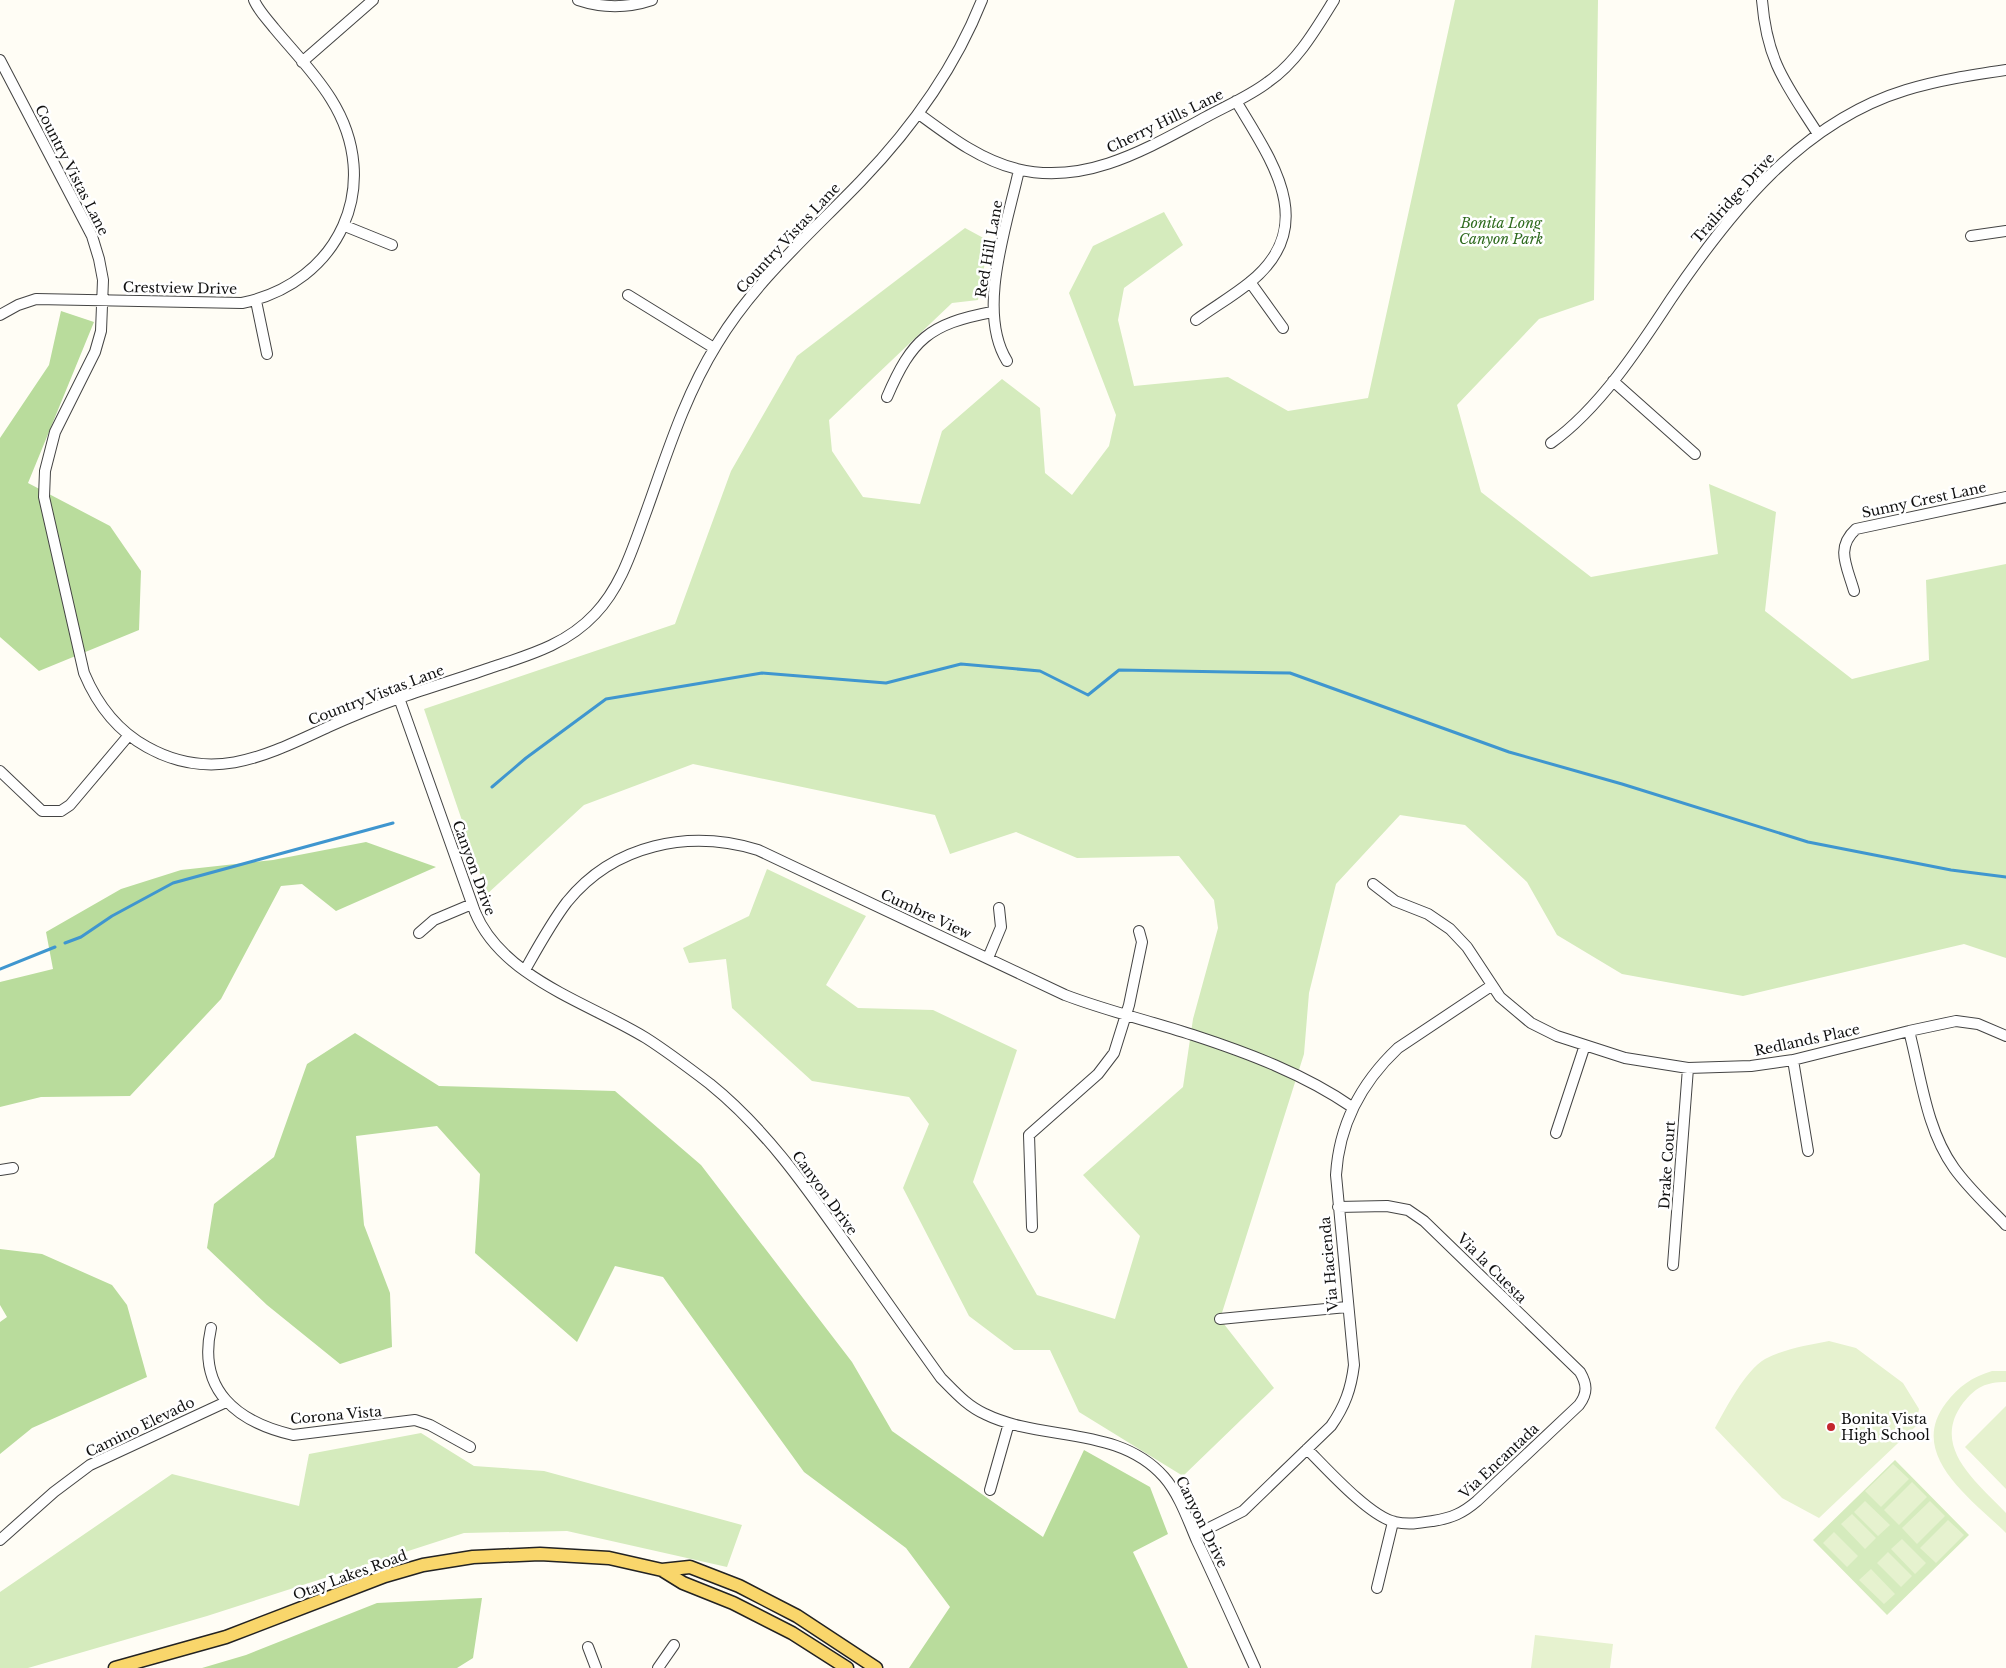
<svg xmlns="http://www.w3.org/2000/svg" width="2006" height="1668" font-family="'Libre Baskerville',serif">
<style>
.green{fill:#d5ebbd}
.forest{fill:#b9dc9c}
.pitch{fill:#e6f2cf}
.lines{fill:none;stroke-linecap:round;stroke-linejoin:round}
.stream{stroke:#3f96cf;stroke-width:3}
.minor-casing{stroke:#444;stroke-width:12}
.major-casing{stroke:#222;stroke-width:15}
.minor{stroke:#fff;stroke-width:10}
.major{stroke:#f9d66b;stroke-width:12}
.poi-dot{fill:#c4262e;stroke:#fff;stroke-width:2}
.labels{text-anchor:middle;stroke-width:5;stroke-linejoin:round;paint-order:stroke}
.street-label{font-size:14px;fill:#111;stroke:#fff}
.park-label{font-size:14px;font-style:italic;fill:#2f6b1f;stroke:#fff}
.poi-label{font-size:14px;fill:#111;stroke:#fff;text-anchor:start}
</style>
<rect width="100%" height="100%" fill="#fffdf5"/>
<path class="green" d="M1455,0H1598L1594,300L1539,319L1457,405L1481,492L1591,577L1718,554L1709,484L1776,512L1765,611L1852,679L1929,660L1926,580L2006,564V958L1964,944L1743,996L1622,974L1557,935L1527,882L1465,825L1400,815L1336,884L1309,993L1304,1054L1220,1319L1274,1388L1183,1476L1079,1412L1050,1350H1014L969,1316L903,1188L929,1124L909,1097L812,1081L732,1008L726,959L689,963L683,948L749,916L767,869L866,916L826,985L858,1008L933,1010L1017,1050L973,1182L1037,1295L1115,1319L1140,1236L1083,1175L1183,1087L1193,1019L1218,928L1214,900L1179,856L1077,858L1016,832L950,854L935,815L693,764L584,805L487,894L424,709L675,624L731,471L797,356L965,228L989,241L978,300L952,303L829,420L832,451L863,497L920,504L942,431L1002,379L1040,408L1045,473L1072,495L1109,446L1116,415L1069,293L1093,246L1164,212L1183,245L1124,288L1118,320L1134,386L1228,377L1288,411L1368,398Z
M421,1433L474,1466L544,1471L742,1525L727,1567L567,1531L464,1533L207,1616L28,1668H0V1592L172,1474L299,1506L309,1454Z
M1895,1460L1969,1535L1887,1615L1813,1540Z"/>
<path class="forest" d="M61,311L94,322L28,483L110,526L141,571L139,630L39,671L0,637V438L49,365Z
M366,842L436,867L336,911L302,884L281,886L221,999L130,1096L41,1097L0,1107V982L53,969L46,932L121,889L181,870L273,860Z
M355,1033L439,1086L615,1091L701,1165L852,1362L892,1431L1043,1537L1084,1450L1150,1487L1168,1534L1133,1552L1188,1668H909L950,1607L906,1548L804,1472L663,1277L615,1266L577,1342L475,1253L480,1174L437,1126L356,1136L364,1225L390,1293L392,1347L340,1364L267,1305L207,1248L214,1204L274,1157L307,1064Z
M0,1249L42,1254L112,1285L127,1305L147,1377L32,1428L0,1454V1322L7,1317L0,1305Z
M482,1598L473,1658L457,1668H202L246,1655L377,1603Z"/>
<path class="pitch" d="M1829,1341L1856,1348L1903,1383L1919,1409L1916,1426L1819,1518L1782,1498L1715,1428C1726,1408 1745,1371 1765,1359C1784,1349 1808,1345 1829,1341Z
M1992,1371H2006V1382C1986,1382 1976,1387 1963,1403C1930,1447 1977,1482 2006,1513V1533C1973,1500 1906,1455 1946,1403C1959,1386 1972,1377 1992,1371Z
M2006,1406V1489L1965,1447Z
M1893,1464L1909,1479L1881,1507L1865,1491Z
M1912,1482L1927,1497L1899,1525L1884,1510Z
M1865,1501L1890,1525L1878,1536L1854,1512Z
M1930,1501L1945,1516L1917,1544L1902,1528Z
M1852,1514L1876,1538L1865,1549L1841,1524Z
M1948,1520L1964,1535L1936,1563L1920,1548Z
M1834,1532L1858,1556L1847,1567L1823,1543Z
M1902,1539L1926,1563L1915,1574L1891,1549Z
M1888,1552L1912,1576L1901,1587L1877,1563Z
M1871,1569L1895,1594L1884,1604L1859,1580Z
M1535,1635L1613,1644L1610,1668H1531Z"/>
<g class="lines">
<path class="stream" d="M492,787L526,758L606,699L762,673L886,683L961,664L1040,671L1088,695L1119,670L1290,673L1509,752L1622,784L1808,842L1951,870L2006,877
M65,943L81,937L112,916L173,883L393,823
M0,969L55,947"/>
<defs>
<path id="minor" d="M578,0C602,8 628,8 652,0
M1762,0C1767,62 1786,84 1818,134
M0,60L92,236L99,259L103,280L101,331L95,352L55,432L45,471L44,497L84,673C97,704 116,730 147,747C213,784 267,755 328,727C352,716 377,706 402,697C431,687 461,678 490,668C529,655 566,645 595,614C621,587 632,550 645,515C666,457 684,397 717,344C755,281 811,233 861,181C912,128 955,68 982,0
M302,62L373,0
M919,114C949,136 980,160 1017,169C1086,186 1148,148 1206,117C1226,106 1250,96 1268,82C1297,62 1316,29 1334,0
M345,226L392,245
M1971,236L2006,231
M1250,282L1283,328
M628,295L714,348
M256,301L267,354
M0,315L18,305L36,299L242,303C339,283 385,185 331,99C315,73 293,51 274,28C267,19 258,10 254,0
M1196,320C1214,307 1233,296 1249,283C1321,226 1271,160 1236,101
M1007,361C976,311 1007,225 1019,170
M1613,381L1695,454
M887,397C912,339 929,324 992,312
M1551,443C1599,409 1639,348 1671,299C1730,212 1801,122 1906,90C1939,80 1972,75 2006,70
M1854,591C1847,566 1835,548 1856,529L2006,497
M399,698L475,912C502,978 589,1003 646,1038C668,1052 689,1068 710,1084C767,1130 808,1190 849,1248C880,1292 910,1335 941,1378C955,1392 967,1406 985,1414C1042,1442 1118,1425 1164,1477C1179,1494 1188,1520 1197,1541C1217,1583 1236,1626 1255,1668
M0,771L42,811H61L70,805L129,735
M1373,884L1395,901L1428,914L1450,929L1467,947L1500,997L1531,1023L1557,1036L1625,1058L1688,1068L1751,1066L1793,1060L1909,1031L1956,1021L1978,1024L2006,1036
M419,933L434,920L472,904
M988,958L1001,927L999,908
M525,970C538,947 551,923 567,902C614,844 689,829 758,850L1065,995C1107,1011 1150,1021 1193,1035C1248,1053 1304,1074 1352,1107
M1909,1031C1921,1076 1926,1129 1954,1168C1969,1189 1988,1206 2006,1225
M1793,1060L1808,1151
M1556,1133L1585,1045
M0,1170L13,1168
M1032,1227L1029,1135L1098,1074L1114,1053L1129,1005L1142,942L1139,931
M1673,1265L1688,1068
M1220,1319L1347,1307
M211,1328C197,1390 237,1422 293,1435L415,1420L430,1425L470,1447
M1307,1449C1326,1468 1370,1517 1395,1522C1408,1525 1420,1523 1433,1521C1452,1518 1463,1513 1477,1501L1579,1405C1588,1393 1587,1384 1580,1372L1424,1221L1408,1210L1387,1206L1338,1207
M990,1490L1009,1423
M1195,1535L1243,1511L1331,1426C1345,1406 1351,1389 1354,1365L1336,1175C1339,1124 1361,1083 1398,1048L1491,986
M0,1540L54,1492L90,1465L226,1402
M1377,1588L1393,1522
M588,1647L596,1668
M658,1668L674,1645"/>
<path id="major" d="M662,1570L690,1567L739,1586L797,1616L876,1668
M115,1668L226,1637L385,1576L423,1565L473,1557L540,1554L609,1558L662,1570L683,1583L733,1603L792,1633L847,1668"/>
</defs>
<use href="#minor" class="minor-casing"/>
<use href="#major" class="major-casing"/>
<use href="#minor" class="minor"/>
<use href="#major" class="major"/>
</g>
<circle class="poi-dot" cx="1831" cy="1427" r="5"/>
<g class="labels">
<g class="street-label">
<text transform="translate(1165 121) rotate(-26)" y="5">Cherry Hills Lane</text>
<text transform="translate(72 170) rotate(63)" y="5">Country Vistas Lane</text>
<text transform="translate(1733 198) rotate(-48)" y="5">Trailridge Drive</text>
<text transform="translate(788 238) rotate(-47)" y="5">Country Vistas Lane</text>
<text transform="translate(989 249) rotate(-80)" y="5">Red Hill Lane</text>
<text transform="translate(180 288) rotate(1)" y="5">Crestview Drive</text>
<text transform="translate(1924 500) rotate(-12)" y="5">Sunny Crest Lane</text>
<text transform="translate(376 695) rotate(-21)" y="5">Country Vistas Lane</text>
<text transform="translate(474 868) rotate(70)" y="5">Canyon Drive</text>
<text transform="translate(926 914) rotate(25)" y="5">Cumbre View</text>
<text transform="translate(1807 1040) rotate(-12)" y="5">Redlands Place</text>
<text transform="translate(1667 1165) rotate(-86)" y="5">Drake Court</text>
<text transform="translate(825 1193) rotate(54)" y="5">Canyon Drive</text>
<text transform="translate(1329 1264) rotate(-95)" y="5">Via Hacienda</text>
<text transform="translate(1492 1268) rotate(45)" y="5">Via la Cuesta</text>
<text transform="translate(336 1415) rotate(-5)" y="5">Corona Vista</text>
<text transform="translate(140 1427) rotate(-26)" y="5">Camino Elevado</text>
<text transform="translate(1499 1461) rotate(-43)" y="5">Via Encantada</text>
<text transform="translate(1202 1522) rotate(64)" y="5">Canyon Drive</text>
<text transform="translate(350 1575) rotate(-20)" y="5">Otay Lakes Road</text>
</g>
<g class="park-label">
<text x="1501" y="228">Bonita Long<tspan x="1501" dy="16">Canyon Park</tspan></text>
</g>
<g class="poi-label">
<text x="1841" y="1424">Bonita Vista<tspan x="1841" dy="16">High School</tspan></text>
</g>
</g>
</svg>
